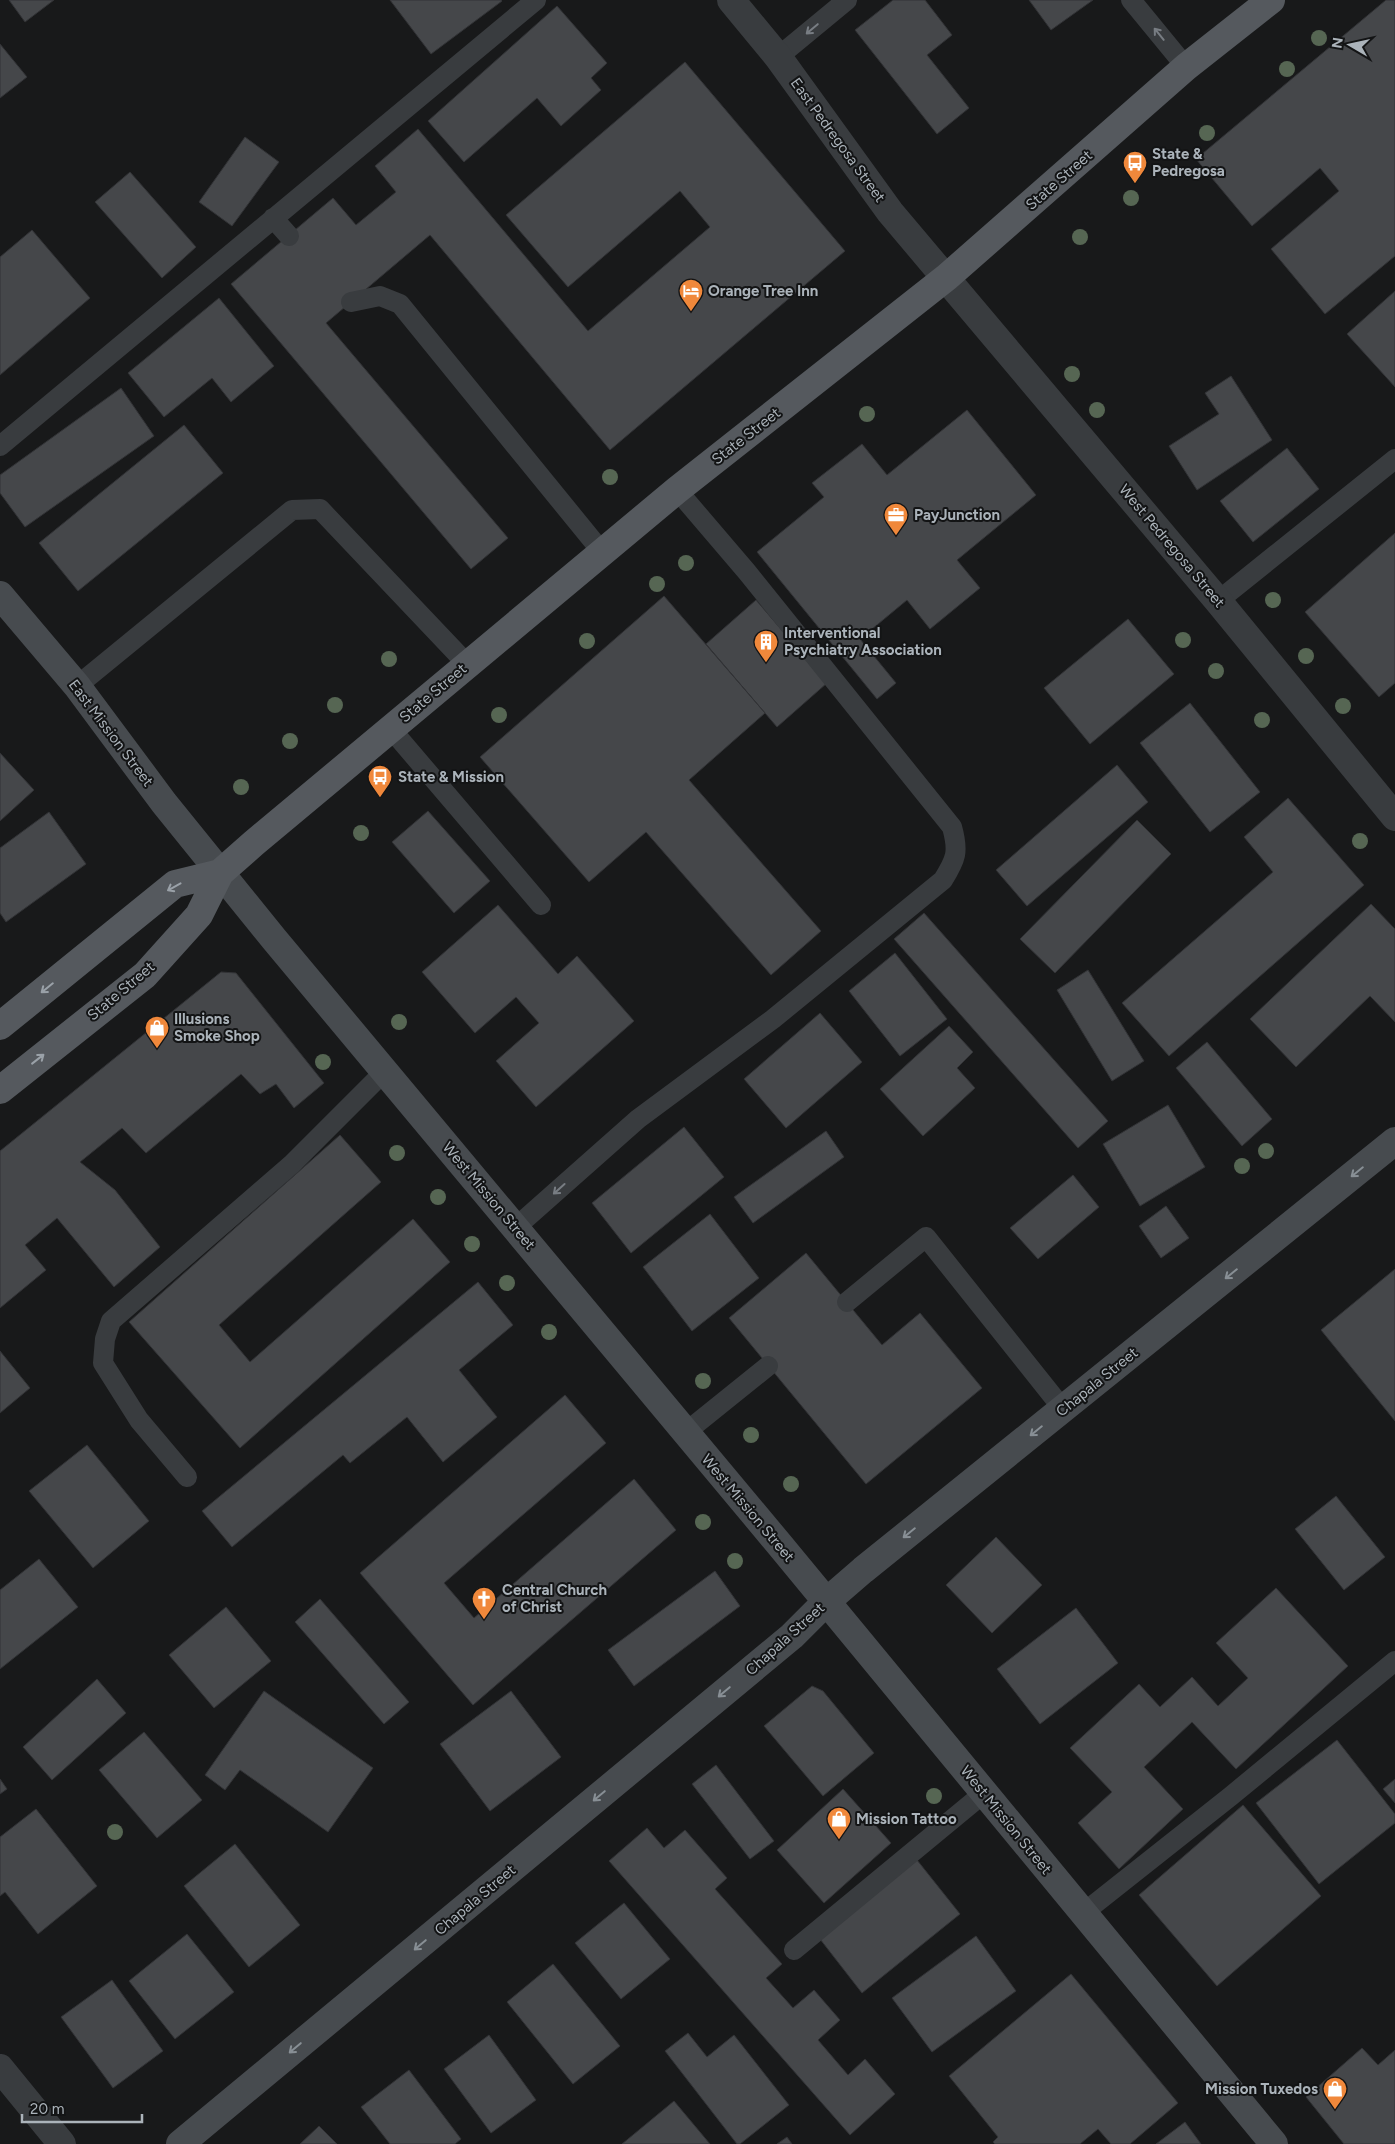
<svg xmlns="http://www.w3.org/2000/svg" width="1395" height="2144" font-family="Figtree,sans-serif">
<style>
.building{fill:#45474a;stroke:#323336}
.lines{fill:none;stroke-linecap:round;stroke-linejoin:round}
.lane{stroke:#393c3f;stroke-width:20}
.street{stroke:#393c3f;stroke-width:28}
.secondary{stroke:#474b4f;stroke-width:28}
.primary{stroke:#55595e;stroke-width:28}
.tree{fill:#566653}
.oneway{stroke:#787d83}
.oneway2{stroke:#9aa1a8}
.oneway3{stroke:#888f95}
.labels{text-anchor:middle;stroke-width:4;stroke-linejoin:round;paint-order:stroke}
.street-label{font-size:15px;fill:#abb3ba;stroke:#131415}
.poi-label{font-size:15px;font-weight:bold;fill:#abb3ba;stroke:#131415;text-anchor:start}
</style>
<rect width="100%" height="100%" fill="#18191a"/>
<path class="building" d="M9,0H54L25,22Z
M390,0H501L502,1L431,54Z
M893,0H925L952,35L927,55L969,108L937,134L855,30Z
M1029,0H1093L1051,30Z
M1386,0H1395V256L1325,314L1271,249L1339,191L1320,168L1252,226L1196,159Z
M557,6L607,63L591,78L601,90L561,126L537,98L464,162L428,121Z
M0,44L27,77L0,98Z
M685,62L845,251L610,450L430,235L326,323L508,538L471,569L231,284L333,198L356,225L396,192L375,166L418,129L588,331L710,227L680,191L568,287L506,215Z
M245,137L279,162L232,226L199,202Z
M130,172L196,247L162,278L95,202Z
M32,230L90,298L0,375V257Z
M1395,291V387L1347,334Z
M219,298L274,366L231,402L212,378L164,417L128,373Z
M1231,376L1272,440L1197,490L1169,446L1219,414L1205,393Z
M121,388L154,436L25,527L0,493V475Z
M967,410L1036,495L957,560L980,588L930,629L907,600L860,639L896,683L877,699L757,552L824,497L812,483L862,444L887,475Z
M184,425L223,473L78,591L39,543Z
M1287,448L1319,489L1253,542L1220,501Z
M1395,533V683L1379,697L1305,612Z
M664,596L765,713L689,780L821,931L771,975L646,832L589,882L480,757Z
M756,600L827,683L777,727L706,644Z
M1128,619L1174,674L1090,744L1044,688Z
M1190,703L1260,792L1210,832L1140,743Z
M0,753L34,790L0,821Z
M1117,765L1148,802L1027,906L996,870Z
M1288,798L1364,885L1169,1056L1122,1003L1273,872L1244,837Z
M428,811L490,881L454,913L392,842Z
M49,812L86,864L6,922L0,913V848Z
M1137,820L1171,854L1055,973L1020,939Z
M1371,904L1395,929V1022L1370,996L1296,1067L1250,1019Z
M498,905L558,974L577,956L634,1021L536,1107L496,1061L539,1023L516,997L475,1033L422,972Z
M924,913L1108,1121L1078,1148L894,939Z
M895,953L947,1019L900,1056L849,991Z
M1088,970L1144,1061L1112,1081L1057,990Z
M221,972L236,973L324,1083L294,1108L276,1084L260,1094L241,1074L146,1153L122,1128L80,1162L115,1190L160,1247L114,1287L57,1218L25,1245L46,1270L0,1308V1151Z
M820,1013L862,1062L786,1128L744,1079Z
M949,1026L973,1052L957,1068L975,1088L923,1136L880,1089Z
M1207,1042L1272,1119L1242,1146L1176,1068Z
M1168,1105L1205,1167L1140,1206L1103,1144Z
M684,1127L724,1177L631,1253L592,1203Z
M826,1131L844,1157L753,1223L734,1197Z
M340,1135L381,1182L219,1325L250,1362L413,1219L450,1262L240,1448L129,1322Z
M1073,1175L1099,1207L1038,1259L1010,1228Z
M1166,1206L1189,1238L1161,1258L1139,1226Z
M710,1214L759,1278L692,1331L643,1267Z
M806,1253L882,1345L920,1313L982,1388L866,1484L729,1318Z
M1395,1269V1421L1321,1330Z
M478,1282L513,1325L459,1370L497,1417L443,1462L407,1417L350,1463L343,1455L232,1547L202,1511Z
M0,1351L30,1388L0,1413Z
M565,1395L606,1443L444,1583L474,1618L634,1479L676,1530L473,1705L360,1573Z
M87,1445L149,1521L93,1568L29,1491Z
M1336,1496L1385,1557L1344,1590L1295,1529Z
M996,1537L1042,1585L992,1633L946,1585Z
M39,1559L78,1607L0,1669V1590Z
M715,1571L740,1606L634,1686L608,1650Z
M1276,1588L1348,1666L1236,1769L1192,1722L1144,1767L1183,1809L1119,1869L1078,1823L1112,1792L1070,1748L1139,1684L1160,1707L1192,1677L1218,1706L1248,1678L1216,1643Z
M320,1599L409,1702L384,1724L295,1622Z
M226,1607L271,1661L214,1708L169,1655Z
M1076,1608L1118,1663L1040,1724L997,1669Z
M97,1679L126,1713L52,1780L23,1747Z
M812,1686L823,1691L874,1753L823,1796L764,1726Z
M264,1691L373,1768L328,1832L240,1770L225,1790L205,1775Z
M511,1691L561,1757L490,1811L440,1744Z
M144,1732L202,1800L157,1838L99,1770Z
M1337,1740L1395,1814V1823L1319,1884L1256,1803Z
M716,1765L774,1841L750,1859L692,1784Z
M0,1779L7,1789L0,1794Z
M1395,1779V1803L1383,1789Z
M843,1789L891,1843L824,1903L777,1850Z
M1243,1805L1321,1896L1217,1986L1139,1895Z
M36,1809L97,1886L38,1934L5,1892L0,1896V1837Z
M647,1828L664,1848L685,1830L727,1878L715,1889L782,1964L766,1978L793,2008L814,1990L840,2020L818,2040L848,2075L865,2059L895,2094L850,2135L609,1861Z
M235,1844L300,1925L249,1967L184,1886Z
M917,1860L960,1914L862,1993L820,1939Z
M624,1903L670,1959L621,1999L575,1943Z
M187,1934L234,1992L175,2039L129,1981Z
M976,1936L1016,1991L932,2052L892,1998Z
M553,1964L620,2046L573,2084L507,2002Z
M1071,1974L1178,2103L1130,2144H1111L1098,2129L1080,2144H995L993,2142L998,2137L949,2076Z
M112,1980L163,2051L113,2088L61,2017Z
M688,2033L707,2057L734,2035L789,2105L740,2144H737L665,2051Z
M489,2035L536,2100L491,2133L444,2069Z
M1362,2048L1378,2065L1395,2050V2144H1344L1306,2097Z
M409,2070L461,2139L455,2144H390L361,2107Z
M674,2101L710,2144H622Z
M1185,2122L1201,2144H1156Z
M319,2126L337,2144H300Z
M787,2137L792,2144H777Z"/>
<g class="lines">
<path class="lane" d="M1131,0L1186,67
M778,57L847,0
M273,218L289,236
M351,302L380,296L400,304L602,552
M0,446L536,0
M1218,601L1395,459
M77,686L292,510L320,509L467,664
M391,729L541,905
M515,1228L638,1119L773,1019L943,880C956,859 959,852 952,827L747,572L677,490
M847,1302L926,1237L1063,1409
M686,1432L768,1366
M187,1477L139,1420L103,1363L105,1339L111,1321L292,1164L385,1071
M1082,1914L1231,1796L1395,1661
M794,1950L984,1793"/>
<path class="street" d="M731,0L778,57L890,212L1218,601L1395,817
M0,2068L62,2144"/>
<path class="secondary" d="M0,595L77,686L164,803L274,939L779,1544L1274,2144
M180,2144L792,1636L826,1602L863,1570L1395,1141"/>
<path class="primary" d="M0,1026L175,884L220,873
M0,1090L145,975L199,915L220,873L254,843L677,490L947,277L1186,67L1271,0"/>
</g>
<g class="tree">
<circle cx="1319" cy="38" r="8"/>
<circle cx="1287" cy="69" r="8"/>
<circle cx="1207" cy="133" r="8"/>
<circle cx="1131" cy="198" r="8"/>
<circle cx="1080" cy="237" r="8"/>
<circle cx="1072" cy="374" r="8"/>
<circle cx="1097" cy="410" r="8"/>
<circle cx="867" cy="414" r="8"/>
<circle cx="610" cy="477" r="8"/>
<circle cx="686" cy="563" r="8"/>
<circle cx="657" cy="584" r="8"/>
<circle cx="1273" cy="600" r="8"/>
<circle cx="1183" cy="640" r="8"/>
<circle cx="587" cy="641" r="8"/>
<circle cx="1306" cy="656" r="8"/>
<circle cx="389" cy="659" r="8"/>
<circle cx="1216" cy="671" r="8"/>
<circle cx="335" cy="705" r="8"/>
<circle cx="1343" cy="706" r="8"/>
<circle cx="499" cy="715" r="8"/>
<circle cx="1262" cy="720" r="8"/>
<circle cx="290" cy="741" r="8"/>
<circle cx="241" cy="787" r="8"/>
<circle cx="361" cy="833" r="8"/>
<circle cx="1360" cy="841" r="8"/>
<circle cx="399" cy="1022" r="8"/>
<circle cx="323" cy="1062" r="8"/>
<circle cx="1266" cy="1151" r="8"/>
<circle cx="397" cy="1153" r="8"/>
<circle cx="1242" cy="1166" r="8"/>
<circle cx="438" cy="1197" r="8"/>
<circle cx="472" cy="1244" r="8"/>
<circle cx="507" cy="1283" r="8"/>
<circle cx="549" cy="1332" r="8"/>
<circle cx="703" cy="1381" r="8"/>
<circle cx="751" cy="1435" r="8"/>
<circle cx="791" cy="1484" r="8"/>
<circle cx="703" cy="1522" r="8"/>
<circle cx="735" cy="1561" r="8"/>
<circle cx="934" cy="1796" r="8"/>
<circle cx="115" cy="1832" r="8"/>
</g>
<defs><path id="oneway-shaft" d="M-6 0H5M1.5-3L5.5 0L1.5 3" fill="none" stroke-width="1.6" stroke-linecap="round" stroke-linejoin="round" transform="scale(1.25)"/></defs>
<g class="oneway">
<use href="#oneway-shaft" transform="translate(812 29) rotate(140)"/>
<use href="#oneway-shaft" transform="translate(1159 34) rotate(-129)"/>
<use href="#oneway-shaft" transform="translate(559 1189) rotate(138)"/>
</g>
<g class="oneway2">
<use href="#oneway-shaft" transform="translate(174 887) rotate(151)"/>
<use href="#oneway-shaft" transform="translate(47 988) rotate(141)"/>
<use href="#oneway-shaft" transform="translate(38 1059) rotate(-38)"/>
</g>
<g class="oneway3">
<use href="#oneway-shaft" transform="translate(1357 1172) rotate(141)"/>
<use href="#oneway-shaft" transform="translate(1231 1274) rotate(141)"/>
<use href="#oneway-shaft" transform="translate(1036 1431) rotate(141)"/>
<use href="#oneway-shaft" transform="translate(909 1533) rotate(141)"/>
<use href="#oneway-shaft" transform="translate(724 1692) rotate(140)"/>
<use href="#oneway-shaft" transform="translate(599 1796) rotate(140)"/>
<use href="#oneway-shaft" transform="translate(420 1945) rotate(140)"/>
<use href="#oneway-shaft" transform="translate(295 2048) rotate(140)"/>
</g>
<defs>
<symbol id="bus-pin" viewBox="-11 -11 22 30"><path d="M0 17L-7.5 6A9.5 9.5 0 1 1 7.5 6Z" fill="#f0883b" stroke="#131415"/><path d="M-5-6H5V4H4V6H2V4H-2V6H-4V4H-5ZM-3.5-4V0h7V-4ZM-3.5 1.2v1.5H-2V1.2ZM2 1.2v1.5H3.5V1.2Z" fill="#fff"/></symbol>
<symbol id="hotel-pin" viewBox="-11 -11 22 30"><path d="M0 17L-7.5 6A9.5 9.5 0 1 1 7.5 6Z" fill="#f0883b" stroke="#131415"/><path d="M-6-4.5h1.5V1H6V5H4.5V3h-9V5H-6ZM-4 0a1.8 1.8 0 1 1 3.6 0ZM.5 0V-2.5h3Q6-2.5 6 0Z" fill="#fff"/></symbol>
<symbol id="office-pin" viewBox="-11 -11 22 30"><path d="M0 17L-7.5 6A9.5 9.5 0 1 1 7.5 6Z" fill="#f0883b" stroke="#131415"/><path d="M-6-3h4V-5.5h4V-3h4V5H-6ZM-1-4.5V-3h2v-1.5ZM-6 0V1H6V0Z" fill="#fff"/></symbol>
<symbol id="building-pin" viewBox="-11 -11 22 30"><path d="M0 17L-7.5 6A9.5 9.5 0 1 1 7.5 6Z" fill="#f0883b" stroke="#131415"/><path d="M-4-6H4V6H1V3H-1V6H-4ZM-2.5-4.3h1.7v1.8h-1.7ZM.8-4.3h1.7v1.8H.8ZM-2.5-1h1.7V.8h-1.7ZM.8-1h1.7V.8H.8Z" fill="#fff"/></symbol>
<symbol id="shop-pin" viewBox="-11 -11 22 30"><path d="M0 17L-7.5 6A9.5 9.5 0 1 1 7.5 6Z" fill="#f0883b" stroke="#131415"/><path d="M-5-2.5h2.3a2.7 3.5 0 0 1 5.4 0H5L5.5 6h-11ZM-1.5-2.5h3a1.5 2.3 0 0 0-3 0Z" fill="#fff"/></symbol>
<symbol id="church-pin" viewBox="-11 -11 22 30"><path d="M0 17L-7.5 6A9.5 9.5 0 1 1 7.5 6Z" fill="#f0883b" stroke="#131415"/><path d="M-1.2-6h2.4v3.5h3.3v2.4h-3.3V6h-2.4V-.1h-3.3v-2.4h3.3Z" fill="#fff"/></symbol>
</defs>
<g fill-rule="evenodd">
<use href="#bus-pin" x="1121" y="149" width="28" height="38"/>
<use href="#hotel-pin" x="677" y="277" width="28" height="38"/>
<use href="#office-pin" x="882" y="501" width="28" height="38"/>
<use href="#building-pin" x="752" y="628" width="28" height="38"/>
<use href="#bus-pin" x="366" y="763" width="28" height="38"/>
<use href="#shop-pin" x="143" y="1014" width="28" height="38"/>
<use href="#church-pin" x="470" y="1585" width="28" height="38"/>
<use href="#shop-pin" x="825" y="1805" width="28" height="38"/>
<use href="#shop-pin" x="1321" y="2075" width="28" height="38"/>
</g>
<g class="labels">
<g class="street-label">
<text transform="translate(838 140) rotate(54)" y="5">East Pedregosa Street</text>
<text transform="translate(1059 180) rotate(-41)" y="5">State Street</text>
<text transform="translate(746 436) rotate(-38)" y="5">State Street</text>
<text transform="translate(1172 546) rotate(50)" y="5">West Pedregosa Street</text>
<text transform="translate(433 693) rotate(-40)" y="5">State Street</text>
<text transform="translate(111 733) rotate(53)" y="5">East Mission Street</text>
<text transform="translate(121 991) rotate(-40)" y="5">State Street</text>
<text transform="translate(489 1196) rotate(50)" y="5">West Mission Street</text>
<text transform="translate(1097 1382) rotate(-39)" y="5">Chapala Street</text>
<text transform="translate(748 1508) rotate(50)" y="5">West Mission Street</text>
<text transform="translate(785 1639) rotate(-42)" y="5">Chapala Street</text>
<text transform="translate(1006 1820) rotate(51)" y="5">West Mission Street</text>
<text transform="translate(475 1900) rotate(-40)" y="5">Chapala Street</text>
</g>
<g class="poi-label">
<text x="1152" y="159">State &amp;<tspan x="1152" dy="17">Pedregosa</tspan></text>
<text x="708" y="296">Orange Tree Inn</text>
<text x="914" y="520">PayJunction</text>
<text x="784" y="638">Interventional<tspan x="784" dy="17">Psychiatry Association</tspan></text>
<text x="398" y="782">State &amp; Mission</text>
<text x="174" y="1024">Illusions<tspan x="174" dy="17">Smoke Shop</tspan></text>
<text x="502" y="1595">Central Church<tspan x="502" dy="17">of Christ</tspan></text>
<text x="856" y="1824">Mission Tattoo</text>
<text x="1318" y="2094" text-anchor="end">Mission Tuxedos</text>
</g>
</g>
<g transform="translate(1350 45) rotate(279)" stroke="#131415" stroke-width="4" paint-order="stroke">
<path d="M0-4L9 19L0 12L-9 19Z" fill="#abb3ba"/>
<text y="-8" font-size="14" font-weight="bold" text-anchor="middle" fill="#abb3ba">N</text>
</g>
<path d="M22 2114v8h120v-8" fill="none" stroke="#abb3ba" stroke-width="2.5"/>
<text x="30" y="2114" font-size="15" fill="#abb3ba" stroke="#131415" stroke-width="4" paint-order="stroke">20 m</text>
</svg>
